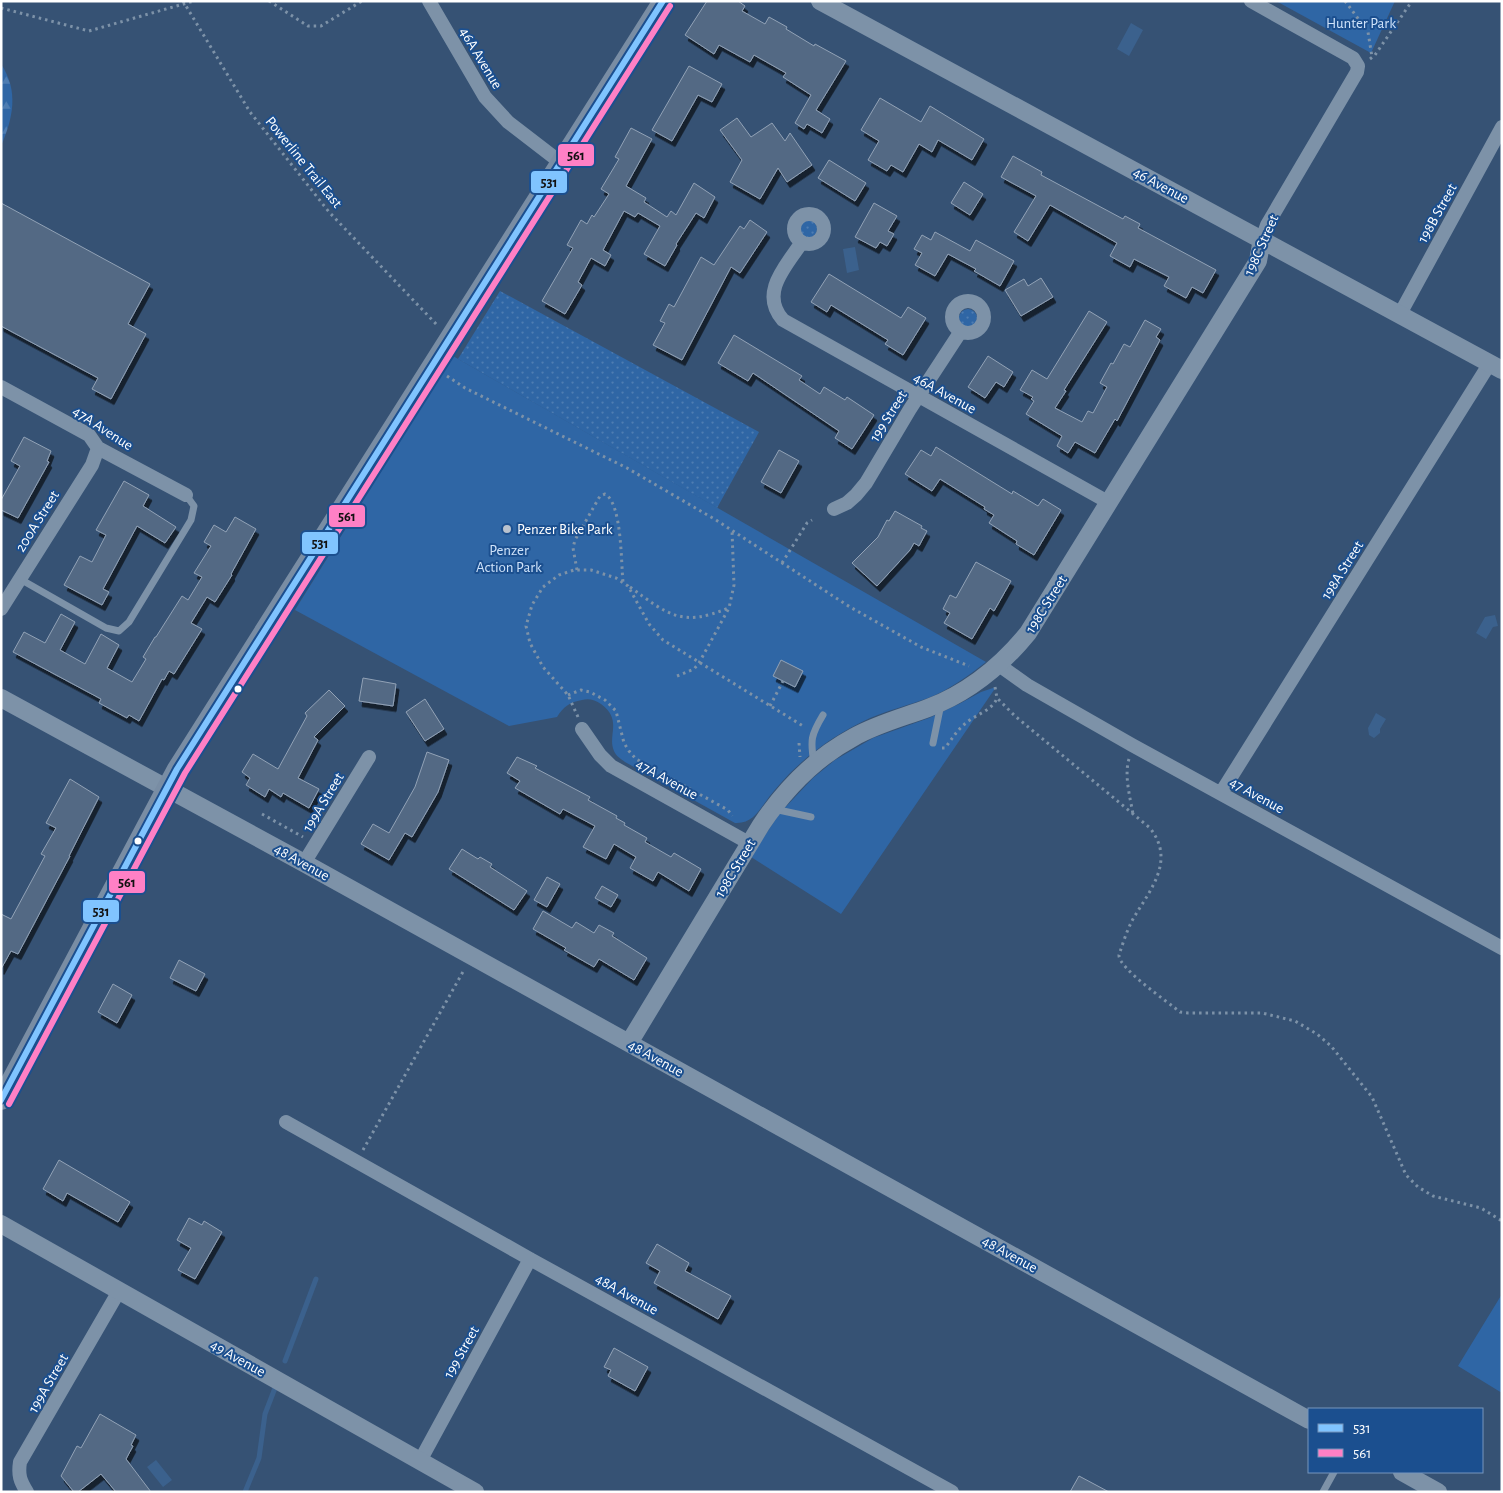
<svg xmlns="http://www.w3.org/2000/svg" width="1503" height="1493" font-family="'Alegreya Sans',sans-serif">
<style>
.grass{fill:url(#grass-dots)}
.forest{fill:url(#forest-firs)}
.park{fill:#2f66a5}
.water{fill:#3b618d}
.lines{fill:none;stroke-linecap:round;stroke-linejoin:round}
.stream{stroke:#3b618d;stroke-width:5}
.building{fill:#526984;stroke:#92a2b6;filter:url(#shadow)}
.path{stroke:#7d92a8;stroke-width:3;stroke-dasharray:2.5 4;stroke-linecap:butt}
.service{stroke:#7d92a8;stroke-width:7}
.minor{stroke:#7d92a8;stroke-width:14}
.tertiary{stroke:#7d92a8;stroke-width:18}
.secondary{stroke:#798da4;stroke-width:20}
.bus-1-casing{stroke:#1b4f8f;stroke-width:10}
.bus-2-casing{stroke:#1b4f8f;stroke-width:10}
.bus-1{stroke:#80c4ff;stroke-width:6}
.bus-2{stroke:#ff80c5;stroke-width:6}
.poi-dot{fill:#b9c2ce;stroke:#1b4f8f;stroke-width:2}
.bus-dot{fill:#fff;stroke:#1b4f8f;stroke-width:2}
.labels{text-anchor:middle;stroke-width:4;stroke-linejoin:round;paint-order:stroke}
.park-label{font-size:15px;fill:#cfe3fa;stroke:#1b4f8f}
.street-label{font-size:15px;fill:#fff;stroke:#1b4f8f}
.poi-label{font-size:15px;fill:#fff;stroke:#1b4f8f;text-anchor:start}
.line-badge{stroke:#1b4f8f;stroke-width:2}
.pale-badge-label{font-size:14px;text-anchor:middle;font-weight:bold;fill:#111}
</style>
<defs>
<pattern id="grass-dots" width="8" height="8" patternUnits="userSpaceOnUse" patternTransform="scale(1.25)"><rect width="8" height="8" fill="#2f66a5"/><path d="M2 2h.1M6 6h.1" fill="none" stroke="#4e7db2" stroke-width="1.8" stroke-linecap="round"/></pattern>
<pattern id="forest-firs" width="22" height="20" patternUnits="userSpaceOnUse" patternTransform="scale(1.25)"><rect width="22" height="20" fill="#2f66a5"/><path d="M5 1l3.5 6h-7zM16 11l3.5 6h-7z" fill="#4e7db2"/></pattern>
<filter id="shadow"><feDropShadow dx="3" dy="5.5" stdDeviation="0" flood-color="#0009"/></filter>
</defs>
<rect width="100%" height="100%" fill="#365274"/>
<path class="grass" d="M799 229a9 9 0 1 1 18 0a9 9 0 1 1-18 0Z
M500,291L759,432L717,508L458,359Z
M959 318a9 9 0 1 1 18 0a9 9 0 1 1-18 0Z"/>
<path class="forest" d="M1,64C19,91 13,118 1,146Z"/>
<path class="park" d="M1276,1H1395L1371,53Z
M453,356L986,662C968,676 949,690 928,698C909,705 889,710 870,718C841,731 812,751 789,774C782,782 775,789 769,797C760,809 753,824 735,823L625,762C621,759 616,756 614,751C607,736 623,720 601,704C595,700 589,698 582,700C570,702 563,707 557,717L509,726L295,610Z
M996,687L841,914L751,857L779,814L813,778L835,760L873,738L929,718L959,704L981,692Z
M1502,1294V1393L1458,1366Z"/>
<path class="water" d="M1131,23L1143,30L1129,56L1117,49Z
M855,247L859,270L847,273L843,249Z
M1495,615L1498,626L1493,627L1486,639L1476,633L1485,617Z
M1376,713L1386,719L1380,729V733L1374,738L1369,735L1368,728Z
M156,1460L172,1480L163,1487L147,1467Z"/>
<g class="lines">
<path class="stream" d="M285,1361L316,1279
M245,1492L259,1458L265,1414L275,1388"/>
</g>
<path class="building" d="M707,1H738L745,6L742,11L765,24L769,17L787,27L786,29L814,46L815,44L846,61L816,110L830,119L822,133L807,124L804,129L795,123L811,95L783,77L786,73L754,55L750,62L719,45L714,54L685,35Z
M689,66L722,84L712,102L698,95L672,141L652,130Z
M880,98L921,122L930,106L984,139L972,160L938,140L932,152L919,144L903,172L891,165L887,171L868,160L879,141L861,130Z
M737,118L751,137L772,123L785,141L790,133L812,165L787,182L778,168L760,199L730,182L742,160L720,130Z
M631,128L652,139L626,186L646,198L644,202L667,217L671,211L676,215L694,183L715,197L704,218L696,213L676,244L677,245L665,266L644,254L660,226L638,213L635,217L624,211L603,250L611,255L605,266L591,258L578,282L582,285L565,314L542,301L573,248L567,245L581,220L587,224L592,215L594,217L609,194L601,189L619,159L615,157Z
M1013,156L1042,172L1041,175L1123,219L1125,216L1140,224L1138,228L1216,270L1203,293L1192,287L1186,298L1164,286L1169,277L1134,259L1130,267L1110,256L1117,243L1050,205L1028,241L1014,232L1036,196L1001,177Z
M829,160L866,183L855,201L818,178Z
M964,182L983,194L970,215L951,203Z
M1,203L150,284L128,324L146,334L111,399L92,389L98,378L1,326Z
M874,203L897,216L888,231L894,234L887,246L880,242L876,248L855,237Z
M750,220L767,232L740,273L731,267L682,360L653,345L665,323L660,321L669,304L674,307L701,257L714,265L740,226L744,229Z
M935,232L970,251L976,240L1014,261L1000,286L974,271L976,269L948,254L935,276L915,265L922,253L914,249L922,235L931,240Z
M829,274L901,318L908,307L926,318L903,355L885,344L888,340L831,305L827,312L811,302Z
M1041,278L1053,297L1021,316L1005,290L1024,279L1028,286Z
M1089,311L1107,322L1064,390L1066,391L1055,408L1082,422L1088,411L1093,413L1107,387L1100,383L1111,363L1113,364L1124,344L1130,347L1145,320L1161,329L1156,337L1160,340L1117,421L1115,419L1095,453L1075,442L1068,453L1057,446L1062,436L1026,414L1034,401L1031,399L1033,397L1020,390L1032,370L1047,379Z
M734,335L802,376L799,380L820,394L824,387L845,400L847,397L874,415L852,449L835,438L839,431L753,373L748,381L718,363Z
M988,356L1013,372L1004,387L996,382L985,398L968,387Z
M24,437L51,451L47,461L49,462L18,518L1,510V500L20,466L11,461Z
M936,447L1012,494L1013,491L1038,506L1043,499L1061,510L1034,555L1016,544L1017,541L989,523L994,515L984,509L985,507L940,479L932,491L905,474L921,450L931,456Z
M779,450L799,461L781,493L761,482Z
M124,481L149,495L143,506L176,527L165,543L137,526L103,589L109,592L102,605L64,585L80,556L92,562L106,535L96,530Z
M895,511L922,526L921,528L927,531L919,546L914,543L910,550L877,586L852,563L878,537L887,520L889,521Z
M235,517L256,529L231,574L232,575L215,602L207,597L191,623L202,629L174,674L169,671L164,680L162,679L139,721L129,715L127,718L99,703L101,699L13,652L24,632L45,643L61,614L75,622L60,650L85,664L101,634L119,645L107,668L132,682L146,659L143,657L155,637H156L182,596L188,600L202,577L194,573L211,546L204,542L214,525L226,532Z
M976,562L1011,581L994,611L990,608L972,639L944,623L950,613L943,609L950,595L956,598Z
M781,660L803,671L795,687L773,676Z
M363,678L396,684L393,706L359,701Z
M329,690L345,706L314,737L318,740L298,778L319,789L309,808L283,793L281,797L269,789L265,797L246,785L250,778L242,772L253,754L278,769L307,716L305,713Z
M425,699L444,729L425,741L406,712Z
M427,752L449,760L438,792L412,837L405,833L389,860L361,844L373,824L389,833L415,787Z
M517,757L537,766L535,768L590,797L588,800L617,816L616,818L625,823L624,825L647,838L645,842L671,857L674,853L701,869L689,891L658,872L653,881L630,868L636,857L614,844L606,859L583,847L595,826L563,809L560,814L515,788L520,781L507,773Z
M70,779L99,797L69,856H70L18,954L11,951L1,969V914L11,919L45,856L41,854L56,828L46,823Z
M462,849L478,859L480,857L492,864L490,867L527,891L514,910L449,869Z
M547,877L560,884L547,907L534,900Z
M602,886L618,895L611,907L595,898Z
M543,911L572,928L576,922L594,933L599,925L614,933L612,936L647,958L634,980L599,959L594,967L564,950L566,948L533,929Z
M179,960L205,974L196,991L170,978Z
M113,984L132,995L117,1023L98,1012Z
M59,1160L130,1202L118,1222L67,1193L63,1201L43,1189Z
M189,1218L202,1225L204,1221L222,1232L195,1279L178,1270L191,1248L177,1240Z
M657,1244L689,1263L685,1271L731,1296L718,1319L654,1283L660,1271L646,1263Z
M614,1348L648,1367L635,1391L608,1376L611,1370L604,1367Z
M100,1414L136,1435L131,1445L133,1446L126,1459L151,1492H116L101,1474L78,1492H74L61,1476L77,1446L81,1448Z
M1079,1476L1109,1492H1070Z"/>
<g class="lines">
<path class="path" d="M183,1L250,112L329,212L438,326
M269,1L308,26H321L362,1
M1345,1L1368,32L1372,57
M1,8L89,31L194,1
M1370,59L1375,55L1412,1
M447,376L465,388L627,468L716,520L850,607L921,647L969,666
M782,563L807,523L812,520
M577,570L573,548L575,540L600,496L605,494C622,503 621,563 623,582
M630,587C667,614 682,628 728,608
M677,676L694,669L699,663L729,608L734,585L732,530
M995,687L997,698L1015,716L1150,828C1176,861 1150,890 1133,919C1127,930 1123,943 1119,955C1118,968 1168,1002 1180,1012L1188,1013H1262L1295,1021L1317,1034L1331,1046L1372,1097L1406,1175L1418,1187L1433,1196L1481,1208L1502,1221
M568,695L581,690L590,692L605,700L616,711L624,743L629,751L636,759L728,810L732,816
M770,706L783,681
M578,717L568,695L543,667L530,643L526,626L532,605L543,587L559,575L574,570H591L616,578L628,586L649,624L663,640L803,726V727
M799,743L800,757
M942,748H945C952,739 957,730 966,723C976,714 992,711 997,698
M1129,759C1124,775 1130,797 1133,814
M262,814L303,837
M363,1150L464,970"/>
<path class="service" d="M20,579L106,628L119,631L129,622L191,520L194,506L186,495
M933,743L941,704
M814,763C810,740 811,735 823,715
M774,809L811,817
M1323,1492L1334,1472"/>
<path class="minor" d="M429,1L485,97L508,122L560,162
M1251,1L1353,58L1358,66L1357,72L1267,225L1262,239
M794 229a15 15 0 1 1 30 0a15 15 0 1 1-30 0Z
M802,242C786,266 759,293 783,320L1108,502
M952 317a16 16 0 1 1 32 0a16 16 0 1 1-32 0Z
M1400,314L1502,127
M1,387L89,435L98,448L186,495
M834,509L847,503L856,495L866,483L910,409L961,331
M1,609L92,465L98,448
M999,665L1027,685L1132,745L1502,948
M582,729L600,755L611,766L749,843
M1221,793L1490,363
M304,863L369,757
M286,1122L530,1259L952,1492
M420,1461L530,1259
M27,1492C20,1481 18,1475 20,1462L119,1291"/>
<path class="tertiary" d="M820,1L1502,370
M1,698L304,863L1309,1420
M629,1043L761,825C785,789 815,758 854,737C877,724 904,717 928,708C968,693 1001,666 1028,633L1258,261L1262,239
M1,1224L475,1492
M1402,1472L1438,1492"/>
<path class="secondary" d="M1,1100L177,769L663,1"/>
<defs>
<path id="bus-1" d="M1,1100L177,769L663,1"/>
<path id="bus-2" d="M9,1104L185,773L670,6"/>
</defs>
<use href="#bus-1" class="bus-1-casing"/>
<use href="#bus-2" class="bus-2-casing"/>
<use href="#bus-1" class="bus-1"/>
<use href="#bus-2" class="bus-2"/>
</g>
<circle class="poi-dot" cx="507" cy="529" r="5"/>
<g class="bus-dot">
<circle cx="238" cy="689" r="4.5"/>
<circle cx="138" cy="841" r="4.5"/>
</g>
<g class="labels">
<g class="park-label">
<text x="1361" y="28">Hunter Park</text>
<text x="509" y="555">Penzer<tspan x="509" dy="17">Action Park</tspan></text>
</g>
<g class="street-label">
<text transform="translate(481 58) rotate(59)" y="5">46A Avenue</text>
<text transform="translate(304 162) rotate(51)" y="5">Powerline Trail East</text>
<text transform="translate(1161 185) rotate(28)" y="5">46 Avenue</text>
<text transform="translate(1437 213) rotate(-61)" y="5">198B Street</text>
<text transform="translate(1261 245) rotate(-66)" y="5">198C Street</text>
<text transform="translate(945 393) rotate(29)" y="5">46A Avenue</text>
<text transform="translate(888 416) rotate(-58)" y="5">199 Street</text>
<text transform="translate(103 428) rotate(33)" y="5">47A Avenue</text>
<text transform="translate(37 521) rotate(-58)" y="5">200A Street</text>
<text transform="translate(1342 570) rotate(-58)" y="5">198A Street</text>
<text transform="translate(1046 604) rotate(-58)" y="5">198C Street</text>
<text transform="translate(667 779) rotate(29)" y="5">47A Avenue</text>
<text transform="translate(1257 795) rotate(29)" y="5">47 Avenue</text>
<text transform="translate(323 802) rotate(-59)" y="5">199A Street</text>
<text transform="translate(302 862) rotate(29)" y="5">48 Avenue</text>
<text transform="translate(735 868) rotate(-59)" y="5">198C Street</text>
<text transform="translate(656 1058) rotate(29)" y="5">48 Avenue</text>
<text transform="translate(1010 1254) rotate(29)" y="5">48 Avenue</text>
<text transform="translate(627 1294) rotate(29)" y="5">48A Avenue</text>
<text transform="translate(461 1352) rotate(-61)" y="5">199 Street</text>
<text transform="translate(238 1358) rotate(29)" y="5">49 Avenue</text>
<text transform="translate(48 1383) rotate(-60)" y="5">199A Street</text>
</g>
<g class="poi-label">
<text x="517" y="534">Penzer Bike Park</text>
</g>
</g>
<g class="line-badge">
<rect x="557" y="143" width="38" height="24" rx="5" fill="#ff80c5"/>
<rect x="530" y="170" width="38" height="24" rx="5" fill="#80c4ff"/>
<rect x="328" y="504" width="38" height="24" rx="5" fill="#ff80c5"/>
<rect x="301" y="531" width="38" height="24" rx="5" fill="#80c4ff"/>
<rect x="108" y="870" width="38" height="24" rx="5" fill="#ff80c5"/>
<rect x="82" y="899" width="38" height="24" rx="5" fill="#80c4ff"/>
</g>
<g class="pale-badge-label">
<text x="576" y="160">561</text>
<text x="549" y="187">531</text>
<text x="347" y="521">561</text>
<text x="320" y="548">531</text>
<text x="127" y="887">561</text>
<text x="101" y="916">531</text>
</g>
<rect width="1503" height="1493" fill="none" stroke="#ffffff" stroke-width="5"/>
<rect x="1308" y="1408" width="175" height="65" fill="#1b4f8f" stroke="#7695bc"/>
<rect x="1318" y="1424" width="25" height="8" fill="#80c4ff" stroke="#7695bc"/>
<text x="1353" y="1433" font-size="15" fill="#ffffff">531</text>
<rect x="1318" y="1449" width="25" height="8" fill="#ff80c5" stroke="#7695bc"/>
<text x="1353" y="1458" font-size="15" fill="#ffffff">561</text>
</svg>
